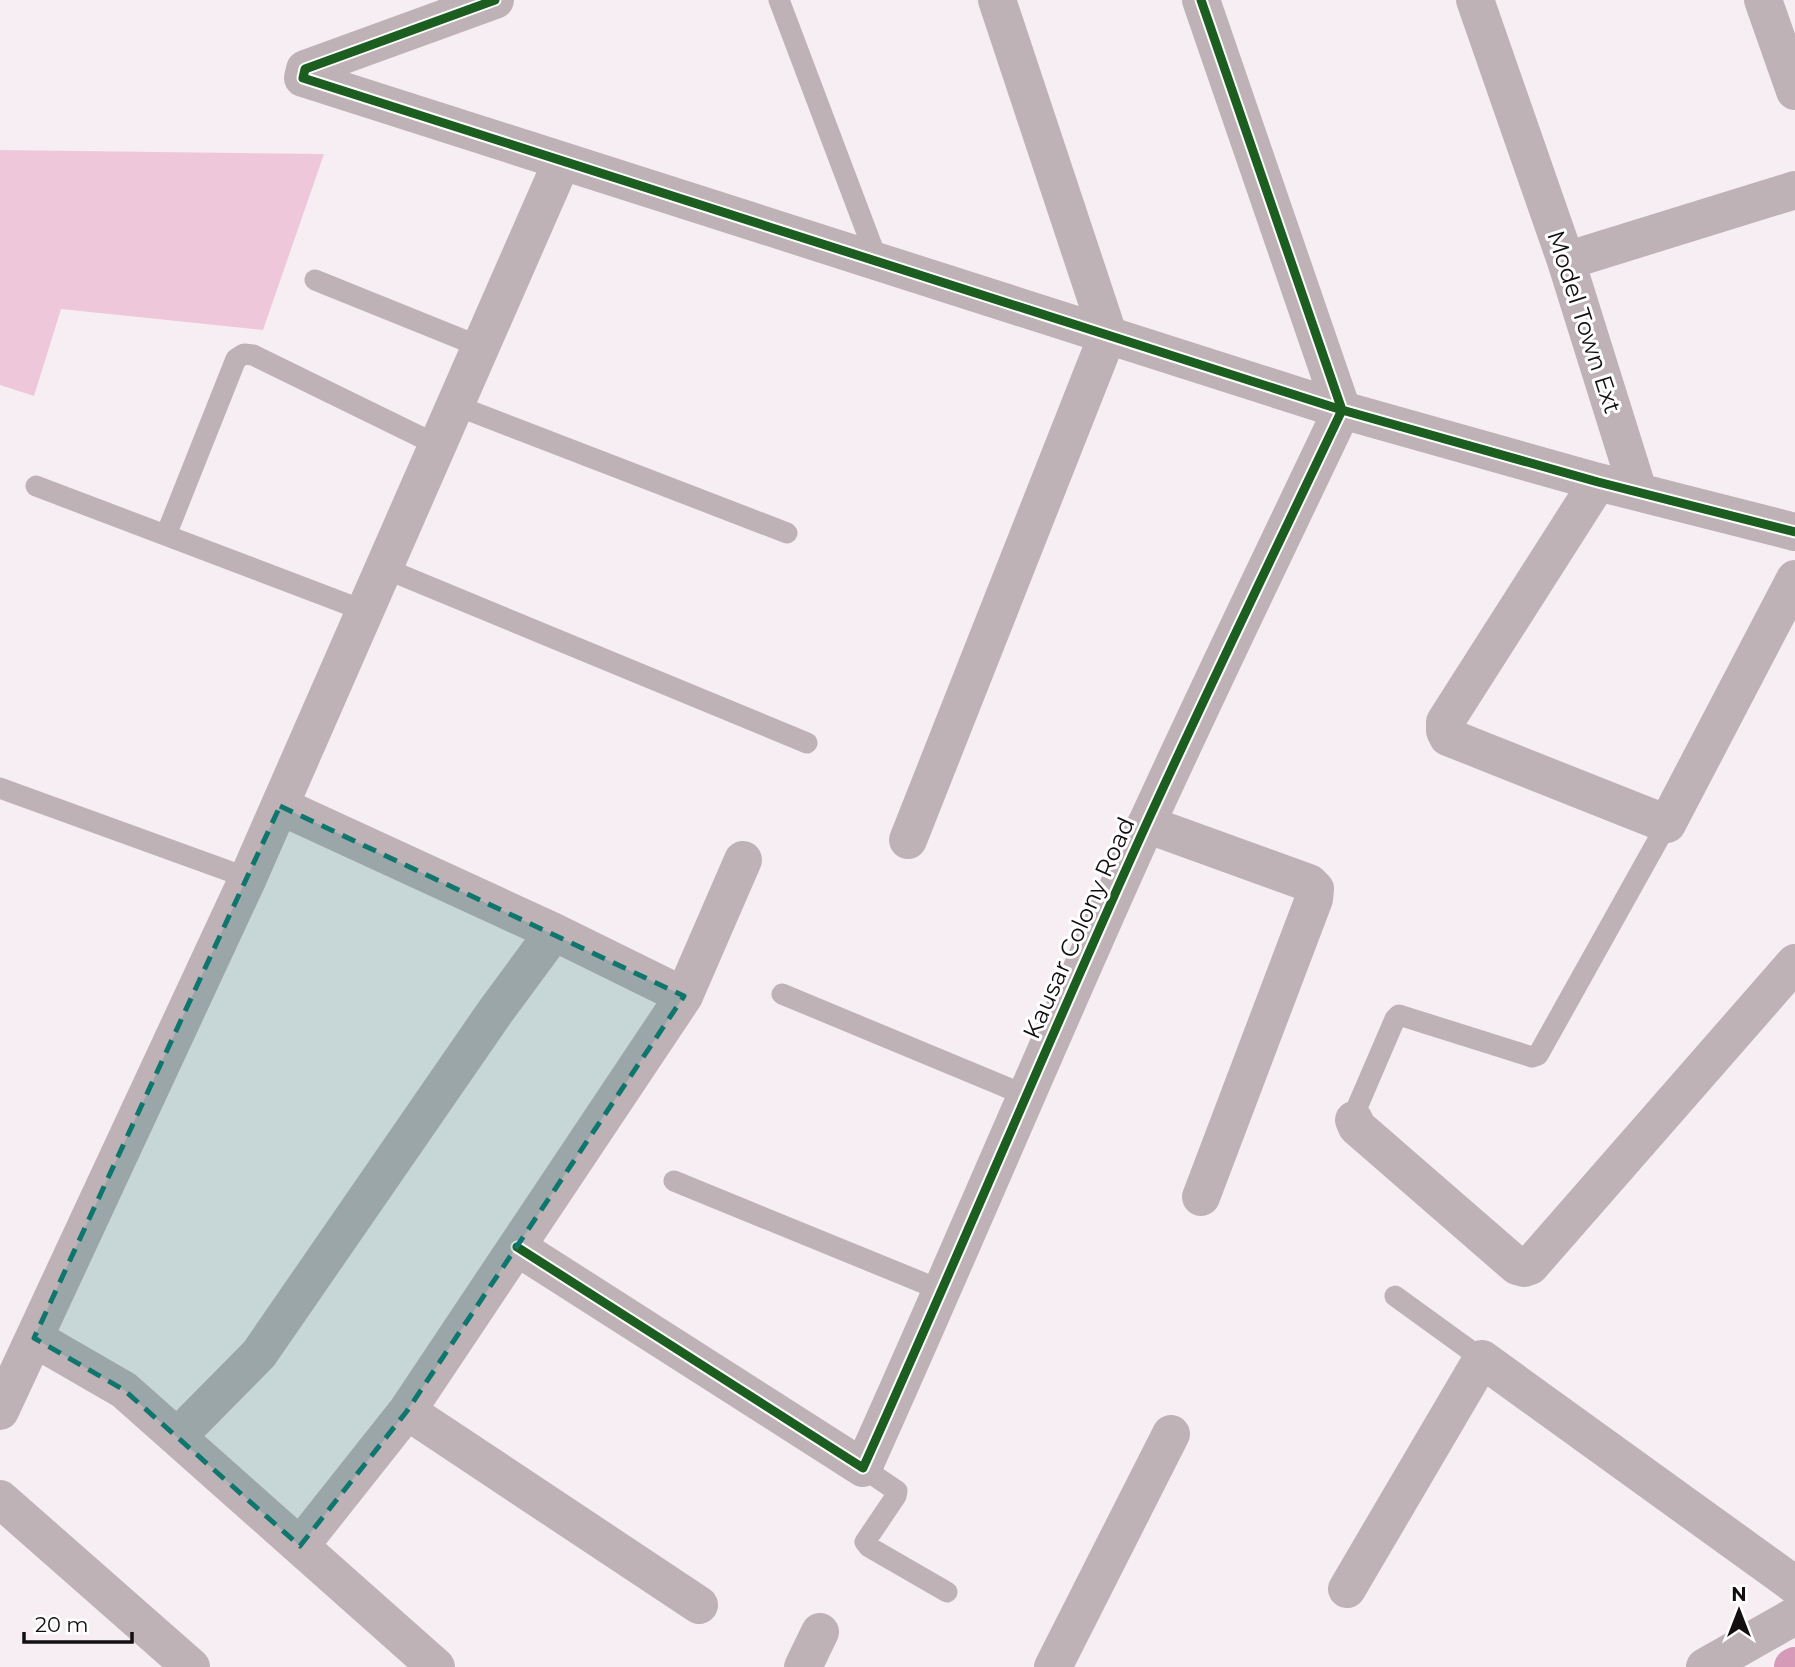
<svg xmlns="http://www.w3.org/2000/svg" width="1795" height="1667" font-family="Montserrat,sans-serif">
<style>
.green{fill:#eec8da}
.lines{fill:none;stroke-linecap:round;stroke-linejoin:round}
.canal{stroke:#d69ab9;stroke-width:38}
.service{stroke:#beb2b7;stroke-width:21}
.minor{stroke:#beb2b7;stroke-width:38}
.cycleway-casing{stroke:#fff;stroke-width:13}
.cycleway{stroke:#1b5e20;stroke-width:9}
.marked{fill:#0f766e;fill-opacity:0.2;stroke:#0f766e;stroke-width:5;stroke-dasharray:14 9;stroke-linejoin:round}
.labels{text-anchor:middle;stroke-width:6;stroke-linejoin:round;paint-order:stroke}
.street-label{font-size:24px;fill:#130f11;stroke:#fff}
</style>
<rect width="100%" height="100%" fill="#f6eef2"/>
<path class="green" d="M0,150L324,154L263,330L61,309L34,396L0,385Z"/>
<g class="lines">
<path class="canal" d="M1793,1667L1795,1666"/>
<path class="service" d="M779,0L878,262
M315,280L481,347
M455,405L787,533
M36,486L365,611
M166,535L236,359L244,354L253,355L437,445
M384,568L807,743
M0,788L248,878
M782,994L1025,1095
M1354,1120L1355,1112L1395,1019L1399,1015L1532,1057L1538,1055L1667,824
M674,1181L943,1291
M1395,1296L1482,1359
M863,1468L897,1491L896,1496L865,1542L869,1547L947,1592"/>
<path class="minor" d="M495,0L305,69L303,78L1342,410L1598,482L1795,532
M1475,0L1566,261L1638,491
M1763,0L1795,91
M1566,261L1795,190
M1598,482L1445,722V731L1448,737L1667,824L1795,579
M280,806L554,932L684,996
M1146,824L1309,883L1315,889L1314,899L1201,1197
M908,840L1108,334L997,0
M1354,1120L1357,1127L1517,1266L1524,1268L1530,1266L1795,963
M517,1247L863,1468C959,1255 1049,1039 1145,827C1209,687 1276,549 1342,410L1201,0
M34,1338L124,1390L436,1667
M0,1411L248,878L562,161
M407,1411L699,1605
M177,1437L259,1354L495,1012L554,932
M0,1499L191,1667
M300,1546L407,1411L684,996L743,860
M1347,1589L1482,1359L1795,1585
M803,1667L820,1632
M1053,1667L1171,1434
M1705,1667L1795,1616"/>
<defs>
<path id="cycleway" d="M495,0L305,69L303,78L1342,410L1598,482L1795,532
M517,1247L863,1468C959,1255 1049,1039 1145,827C1209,687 1276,549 1342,410L1201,0"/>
</defs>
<use href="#cycleway" class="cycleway-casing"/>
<use href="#cycleway" class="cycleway"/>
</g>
<path class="marked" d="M280,806L684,996L407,1411L300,1546L124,1390L34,1338Z"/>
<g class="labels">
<g class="street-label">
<text transform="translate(1584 322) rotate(72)" y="8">Model Town Ext</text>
<text transform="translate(1079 928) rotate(-66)" y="8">Kausar Colony Road</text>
</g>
</g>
<g transform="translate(1739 1611)" stroke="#ffffff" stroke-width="5" paint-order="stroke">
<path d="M0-5L12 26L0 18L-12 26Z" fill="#130f11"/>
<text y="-10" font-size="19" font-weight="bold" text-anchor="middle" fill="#130f11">N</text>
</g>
<path d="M24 1632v10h108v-10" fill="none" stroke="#130f11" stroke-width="3.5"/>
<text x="35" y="1632" font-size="21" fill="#130f11" stroke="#ffffff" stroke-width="5" paint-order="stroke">20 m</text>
</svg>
